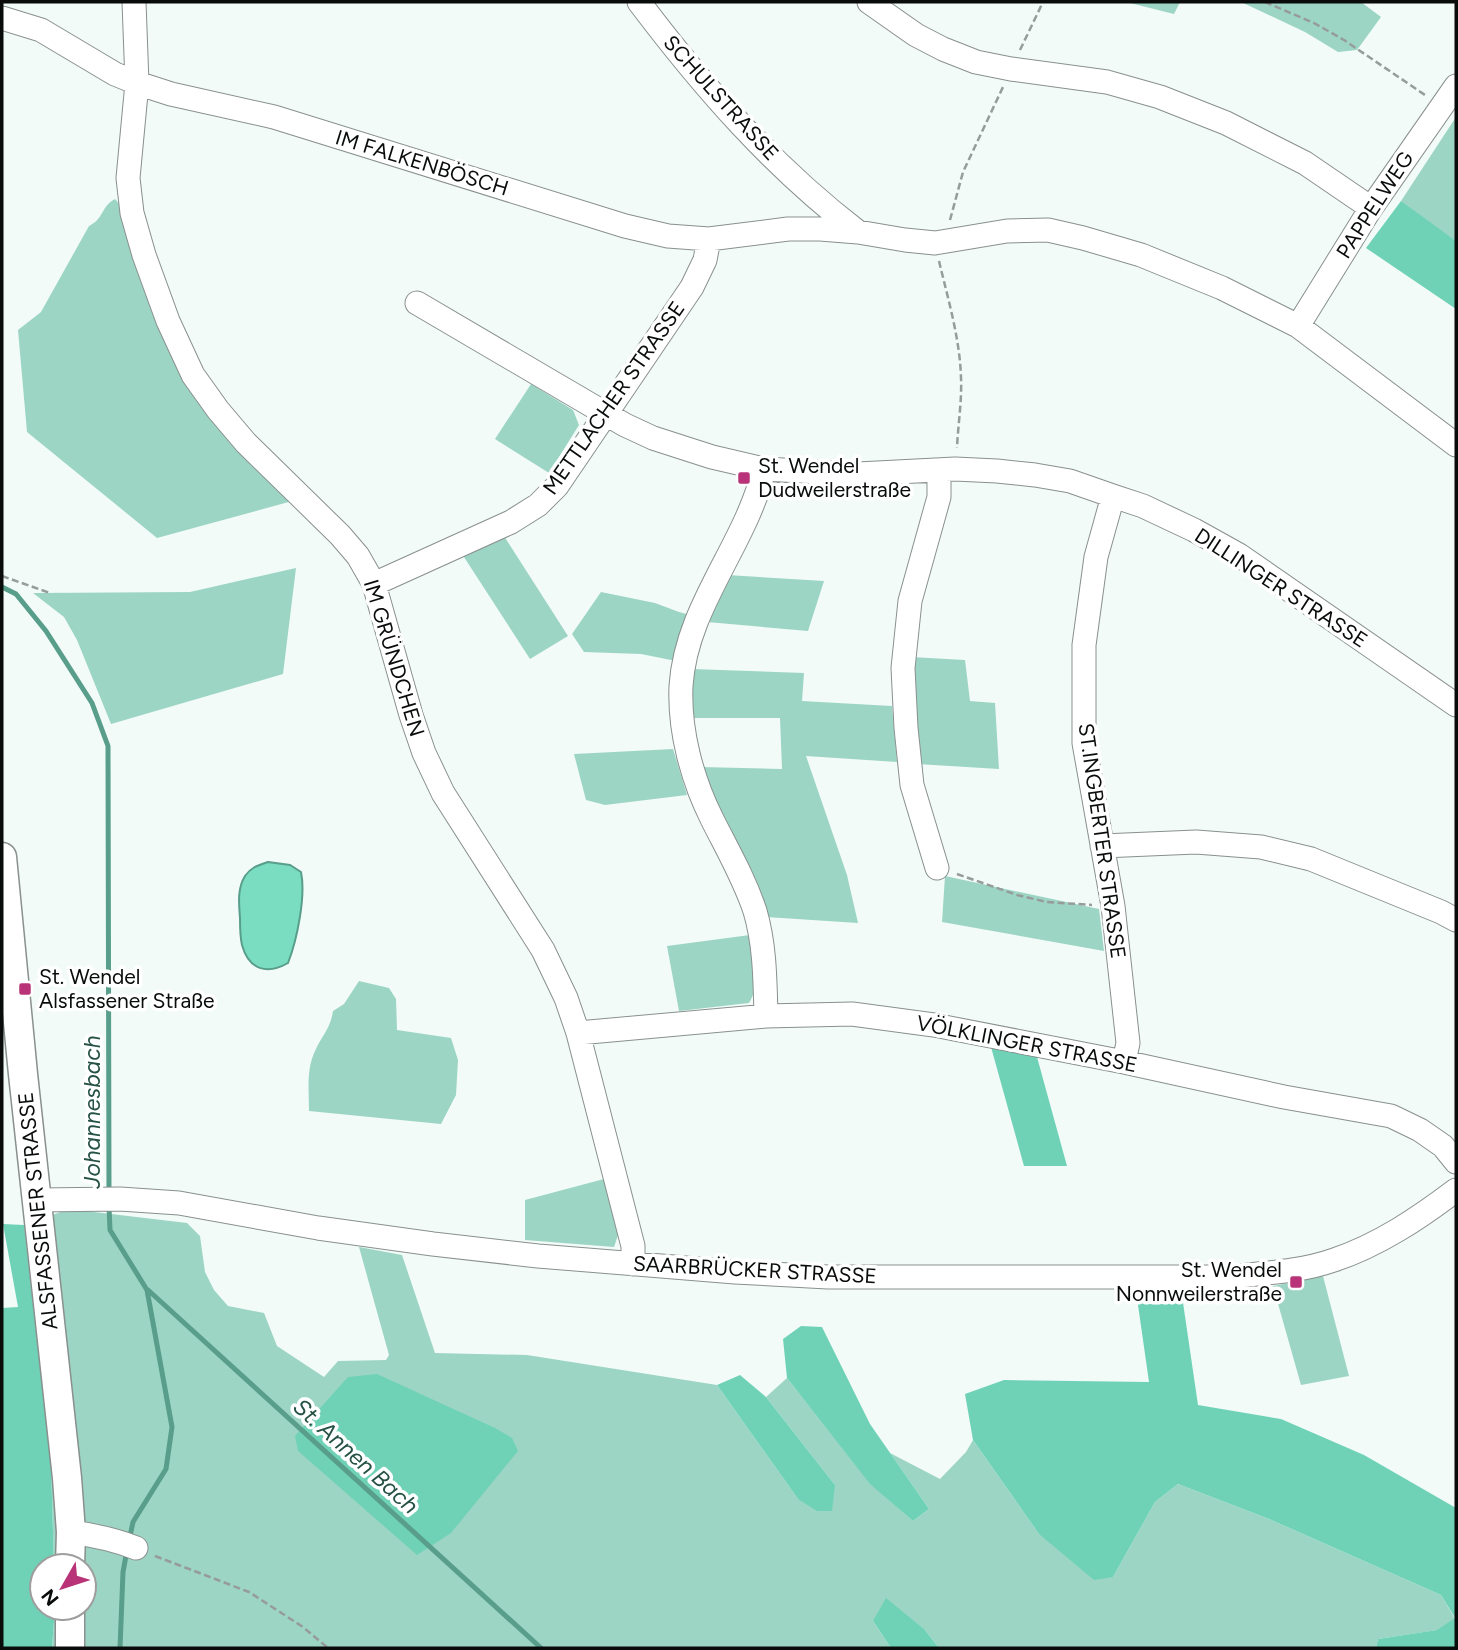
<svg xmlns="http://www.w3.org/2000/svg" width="1458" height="1650" font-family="Figtree,sans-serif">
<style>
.green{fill:#9dd5c4}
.forest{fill:#6fd2b7}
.water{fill:#7addc1;stroke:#589e8a;stroke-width:2}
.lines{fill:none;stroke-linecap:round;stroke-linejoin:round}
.stream{stroke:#589e8a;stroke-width:5}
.minor-casing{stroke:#89908e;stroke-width:25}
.major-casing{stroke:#89908e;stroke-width:31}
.path{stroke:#969c9a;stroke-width:2.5;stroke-dasharray:7 3.5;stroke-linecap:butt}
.minor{stroke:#fff;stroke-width:23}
.major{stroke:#fff;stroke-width:28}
.poi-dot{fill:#b83377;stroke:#fff;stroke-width:2.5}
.labels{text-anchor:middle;stroke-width:7;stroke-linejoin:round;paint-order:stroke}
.street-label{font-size:21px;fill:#090c0b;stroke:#fff}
.poi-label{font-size:21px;fill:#090c0b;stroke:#fff;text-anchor:start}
.water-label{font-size:23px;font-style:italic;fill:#265246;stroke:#fff}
</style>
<rect width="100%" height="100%" fill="#f2fbf8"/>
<path class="green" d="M1126,2H1180L1174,14Z
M1241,2H1361L1381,17L1357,50L1338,52L1305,32Z
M1456,117V241L1429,223L1401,201Z
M115,199L122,207L220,430L254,467L296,500L157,538L27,432L18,330L41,312L89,226C104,219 101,206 115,199Z
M531,384L573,410L579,425L549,473L495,439Z
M504,536L568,636L530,659L462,554Z
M296,568L283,674L111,724L77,640L64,617L33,593L190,592Z
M727,575L824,581L808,631L707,622Z
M601,592L655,603L679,612L690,615L676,661L641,654L584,652L572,634Z
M911,657L965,660L970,701L995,703L999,769L917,764Z
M692,669L804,673L802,701L892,706L897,762L806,756L847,875L858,923L766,917L710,796L700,767L782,769L780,718H690Z
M673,749L687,795L605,805L586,800L574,754Z
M945,876L1099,909L1104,951L942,922Z
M750,935C753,957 762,982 749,1003L679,1011L667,946Z
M359,981L389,988L396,999L397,1030L451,1038L458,1060L456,1095L441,1124L309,1111C309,1091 306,1070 315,1051C322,1035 330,1030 333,1011L344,1004Z
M604,1179L618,1235L614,1247L525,1240V1200Z
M69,1209L187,1223L200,1236L205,1272L214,1290L228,1306L264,1313L277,1346L324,1377L338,1361L386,1360L389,1355L359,1247L402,1255L435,1353L527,1355L717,1385L798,1499L835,1485L766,1397L787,1378L870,1483L913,1521L929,1509L890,1453L940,1479L966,1452L973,1440L1039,1534L1113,1577L1155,1502L1178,1484L1269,1519L1441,1595L1455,1619L1438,1630L1378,1639L1376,1648H939L925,1630L873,1621L891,1648H52L55,1608H84V1566H54L51,1463L24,1225Z
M1323,1276L1349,1376L1301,1385L1273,1286Z"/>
<path class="forest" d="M1401,201L1456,241V309L1366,248Z
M991,1047L1037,1057L1067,1166H1024Z
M3,1224L24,1225L51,1463L54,1566H42V1608H55L52,1648H2V1308L18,1307Z
M1181,1289L1198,1405L1281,1419L1364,1455L1456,1508V1648H1376L1378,1639L1437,1630L1455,1618L1441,1595L1269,1519L1178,1484L1155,1502L1113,1577L1094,1580L1039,1534L973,1440L965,1394L1004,1380L1149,1382L1136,1291Z
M801,1326L822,1327L870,1424L929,1509L913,1521L870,1484L787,1378L783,1339Z
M377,1374L495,1428L512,1438L518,1451L451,1533L417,1555L298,1451L295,1436L348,1377Z
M740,1375L766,1397L835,1485L832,1511H817L798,1499L717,1385Z
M886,1598L925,1630L939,1648H891L873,1621Z"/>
<path class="water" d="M268,862L290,865L301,872C306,896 297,940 288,963C267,975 249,970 242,945C240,937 240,927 240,918C239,904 237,889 245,876C251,867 259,865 268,862Z"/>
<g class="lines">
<path class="stream" d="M2,587L16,594L46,631L92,703L108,746L109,1193
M109,1206L110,1230L147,1290L172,1427L166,1469L133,1522L129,1541
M148,1290L541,1648
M120,1648L123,1572L127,1550"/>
<defs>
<path id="minor" d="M134,2L137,83L128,178L132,213L144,255L168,321L193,375L218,410L246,443L340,535L358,556L374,584L411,715L424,753L443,793L543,950L566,998L578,1033L633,1246V1264
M639,2C704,88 772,166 858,232
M869,2L916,35L943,49L976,62L1011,69L1107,82L1160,97L1226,123L1305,163L1371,208
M2,18L41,30L115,74L137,83L171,94L274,117L625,226L668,236L709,239L788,229H820L858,232L905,240L935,243L1007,231L1048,230L1083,238L1141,255L1222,288L1298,326L1456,445
M417,303L625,425L653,438L712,457L764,469L858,474L955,469L997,471L1035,475L1070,481L1113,496L1143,506L1194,530L1239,555L1456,705
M1298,326L1371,208L1456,86
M764,469C746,545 686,606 681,686C679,731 692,779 712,819C727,849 744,878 755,911C765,945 765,980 766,1016
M1113,496L1096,557L1084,645V743L1113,906L1128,1043L1124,1062
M374,584L511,522L538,505L557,486L692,287L705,260L709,239
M1102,846L1196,842L1261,847L1311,859L1441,912L1456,920
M937,868L912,785L906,728L903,668L910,601L939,497V470
M578,1033L766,1016L852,1014L934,1025L1124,1062L1284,1097L1391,1116L1420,1130L1443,1146L1456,1162
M38,1200L120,1199L179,1203L318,1228L433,1244L538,1256L735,1272L828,1277H1227C1263,1273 1300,1272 1334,1260C1379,1245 1419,1218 1456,1190
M71,1532C93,1535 114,1539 136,1548"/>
<path id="major" d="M2,857L23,1074L67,1478L71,1532L70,1566
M70,1648V1608"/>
</defs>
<use href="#minor" class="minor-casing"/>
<use href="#major" class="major-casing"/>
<path class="path" d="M1265,2L1314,23L1344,40L1425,95
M1020,50L1043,2
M950,220L963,172L1003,87
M939,261C948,299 960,339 961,378C962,401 958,425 957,448
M2,576L50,593
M957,874L1017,895L1047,902L1092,905
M155,1556L249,1592L303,1627L328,1648"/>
<use href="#minor" class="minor"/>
<use href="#major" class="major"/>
</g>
<g class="poi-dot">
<rect x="737" y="471" width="14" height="14" rx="3.5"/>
<rect x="18" y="982" width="14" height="14" rx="3.5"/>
<rect x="1289" y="1275" width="14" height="14" rx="3.5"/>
</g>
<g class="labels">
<g class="street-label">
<text transform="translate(721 98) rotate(48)" y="7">SCHULSTRASSE</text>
<text transform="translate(422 163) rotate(17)" y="7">IM FALKENBÖSCH</text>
<text transform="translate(1375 205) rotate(-57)" y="7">PAPPELWEG</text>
<text transform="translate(614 398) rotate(-55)" y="7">METTLACHER STRASSE</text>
<text transform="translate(1281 588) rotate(33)" y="7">DILLINGER STRASSE</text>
<text transform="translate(394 658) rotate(73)" y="7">IM GRÜNDCHEN</text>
<text transform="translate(1102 841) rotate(82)" y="7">ST.INGBERTER STRASSE</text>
<text transform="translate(1027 1044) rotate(11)" y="7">VÖLKLINGER STRASSE</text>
<text transform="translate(38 1211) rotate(-96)" y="7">ALSFASSENER STRASSE</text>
<text transform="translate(755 1270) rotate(3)" y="7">SAARBRÜCKER STRASSE</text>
</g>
<g class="poi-label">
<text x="758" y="473">St. Wendel<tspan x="758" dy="24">Dudweilerstraße</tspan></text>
<text x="39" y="984">St. Wendel<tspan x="39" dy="24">Alsfassener Straße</tspan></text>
<text x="1282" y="1277" text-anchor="end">St. Wendel<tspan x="1282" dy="24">Nonnweilerstraße</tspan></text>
</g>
<g class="water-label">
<text transform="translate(92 1112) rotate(-90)" y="8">Johannesbach</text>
<text transform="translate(356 1456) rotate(42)" y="8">St. Annen Bach</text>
</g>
</g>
<rect width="1458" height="1650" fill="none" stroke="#090c0b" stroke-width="7"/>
<g transform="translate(63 1587) rotate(231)"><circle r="33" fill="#ffffff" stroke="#9d9e9d" stroke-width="2"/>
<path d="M0-5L12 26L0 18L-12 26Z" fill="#b83377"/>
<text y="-10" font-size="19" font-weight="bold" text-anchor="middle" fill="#090c0b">N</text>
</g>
</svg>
